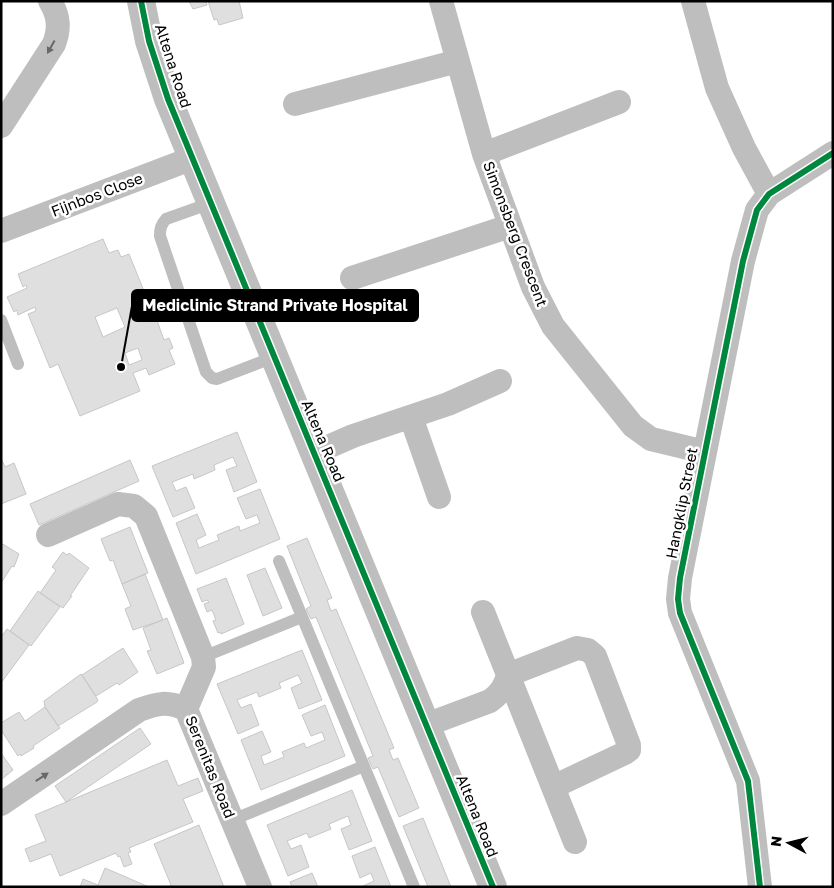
<svg xmlns="http://www.w3.org/2000/svg" width="834" height="888" font-family="'Golos Text',sans-serif">
<style>
.building{fill:#dfdfdf;stroke:#c7c7c7;fill-rule:evenodd}
.lines{fill:none;stroke-linecap:round;stroke-linejoin:round}
.service{stroke:#bebebe;stroke-width:12}
.minor{stroke:#bebebe;stroke-width:24}
.tertiary{stroke:#bebebe;stroke-width:28}
.cycleway-casing{stroke:#fff;stroke-width:9}
.cycleway{stroke:#00873e;stroke-width:6}
.oneway{fill:#686868}
.labels{text-anchor:middle;stroke-width:5;stroke-linejoin:round;paint-order:stroke}
.street-label{font-size:15px;fill:#000;stroke:#fff}
.leader{fill:none;stroke:#000;stroke-width:2}
.callout-dot{fill:#000;stroke:#fff;stroke-width:2}
.callout{fill:#000;stroke:#000;stroke-width:2}
.callout-label{font-size:16px;text-anchor:middle;font-weight:bold;fill:#fff}
</style>
<rect width="100%" height="100%" fill="#fff"/>
<path class="building" d="M189,1H206L207,5L193,9Z
M208,1H239L243,18L219,25L217,19L214,20Z
M103,239L109,253L118,250L121,257L129,254L146,296L163,289L171,308L155,315L164,340L169,338L173,348L169,350L175,364L149,375L146,368L133,373L140,391L80,416L58,364L50,368L28,314L36,311L35,307L18,315L17,310L14,312L7,297L27,288L26,285L23,287L18,274ZM117,308L125,327L103,337L95,317ZM138,348L142,360L129,365L125,353Z
M237,432L257,482L234,492L226,470L237,466L233,457L214,465L215,470L194,479L193,474L172,482L176,491L186,487L195,508L173,517L152,466Z
M1,458L5,467L14,463L26,494L1,504Z
M130,460L139,481L39,525L30,504Z
M260,489L280,539L196,574L176,523L197,514L206,535L196,540L199,548L219,540L217,535L239,526L240,531L260,523L257,515L246,519L237,498Z
M130,527L148,573L122,584L113,560L110,561L101,539Z
M307,538L332,598L327,600L331,611L336,609L394,748L389,750L393,760L398,758L419,808L399,817L378,767L373,769L368,758L373,756L316,617L311,619L306,609L311,606L287,546Z
M1,543L19,554L14,567L12,566L1,583Z
M63,552L67,555L69,553L89,568L70,596H72L63,608L40,593L56,570L52,567Z
M265,568L282,608L263,616L247,575Z
M145,574L163,620L133,630L125,609L131,606L122,584Z
M226,578L244,624L221,634V632L218,633L213,621L216,620L212,610L207,612L204,604L209,602L207,600L202,602L197,589Z
M38,591L60,607L31,646L10,631Z
M167,618L184,663L157,674L147,651L151,650L143,628Z
M7,629L29,645L1,683V637Z
M123,648L138,672L119,685L117,683L96,696L82,675Z
M302,650L322,700L299,709L291,688L302,683L298,675L279,683L281,688L259,697L257,692L237,700L241,708L251,704L259,725L238,734L217,684Z
M81,674L98,700L97,702L58,726L45,707L44,701Z
M325,705L345,756L261,790L241,740L262,731L271,752L261,756L264,765L284,757L282,752L304,743L306,748L325,740L322,732L311,736L302,715Z
M45,707L60,728L33,746L34,748L21,756L20,754L18,756L1,730V723L19,712L25,721Z
M140,728L151,744L66,802L55,786Z
M1,753L13,770L2,779L1,778Z
M167,760L178,786L198,778L203,791L183,799L193,822L129,848L131,852L128,853L132,864L124,867L120,856L118,857L116,853L60,876L51,854L30,862L25,849L46,841L35,815Z
M352,790L372,841L349,850L341,829L351,825L348,816L329,824L331,829L309,838L307,833L287,841L291,849L301,845L309,867L288,876L267,825Z
M423,818L451,887H428L403,826Z
M199,825L224,887H168L171,885L154,844Z
M375,847L391,887H361L374,881L371,873L360,878L352,856Z
M105,868L149,887H80L83,879L98,885Z
M312,873L318,887H292L290,882Z"/>
<g class="lines">
<path class="service" d="M211,203L166,219C161,225 160,228 160,236L206,372L212,378L217,379L274,357
M1,320L18,364
M279,561L414,887
M203,657L302,617
M232,820L364,766"/>
<path class="minor" d="M441,1L484,154L533,287L553,326L633,426L651,439L705,452
M693,1L717,88L744,148L769,194
M295,104L458,61
M1,126L54,44C60,28 59,16 50,1
M484,154L619,102
M1,231L193,158
M352,278L510,226
M411,417L439,497
M314,453L353,436L448,404L500,381
M48,535L118,504L134,506L146,516L203,657L204,667L186,709
M483,612L575,842
M426,725L490,701C500,694 505,687 508,675L577,648L588,650L595,656L629,745V750L625,753L553,787
M1,804L139,710C158,703 167,701 186,709L260,887
M760,887L748,781L680,613L678,599L680,578L743,261L757,210L769,194L833,153"/>
<path class="tertiary" d="M141,1L149,41L168,99L493,887"/>
<defs>
<path id="cycleway" d="M141,1L149,41L168,99L493,887
M760,887L748,781L680,613L678,599L680,578L743,261L757,210L769,194L833,153"/>
</defs>
<use href="#cycleway" class="cycleway-casing"/>
<use href="#cycleway" class="cycleway"/>
</g>
<defs><path id="oneway-solid" d="M-6-.8H1V-3.2L6.5 0L1 3.2V.8H-6Z" transform="scale(1.25)"/></defs>
<g class="oneway">
<use href="#oneway-solid" transform="translate(51 47) rotate(119)"/>
<use href="#oneway-solid" transform="translate(42 777) rotate(-33)"/>
</g>
<g class="labels">
<g class="street-label">
<text transform="translate(173 66) rotate(72)" y="5">Altena Road</text>
<text transform="translate(97 195) rotate(-21)" y="5">Fijnbos Close</text>
<text transform="translate(515 234) rotate(69)" y="5">Simonsberg Crescent</text>
<text transform="translate(323 441) rotate(67)" y="5">Altena Road</text>
<text transform="translate(682 503) rotate(-79)" y="5">Hangklip Street</text>
<text transform="translate(210 767) rotate(68)" y="5">Serenitas Road</text>
<text transform="translate(477 816) rotate(68)" y="5">Altena Road</text>
</g>
</g>
<path class="leader" d="M121 367L132 306"/>
<circle class="callout-dot" cx="121" cy="367" r="5"/>
<rect class="callout" x="132" y="290" width="286" height="31" rx="5"/>
<g class="callout-label">
<text x="275" y="311">Mediclinic Strand Private Hospital</text>
</g>
<rect width="834" height="888" fill="none" stroke="#000000" stroke-width="5"/>
<g transform="translate(789 843) rotate(277)" stroke="#ffffff" stroke-width="4" paint-order="stroke">
<path d="M0-4L9 19L0 12L-9 19Z" fill="#000000"/>
<text y="-8" font-size="14" font-weight="bold" text-anchor="middle" fill="#000000">N</text>
</g>
</svg>
